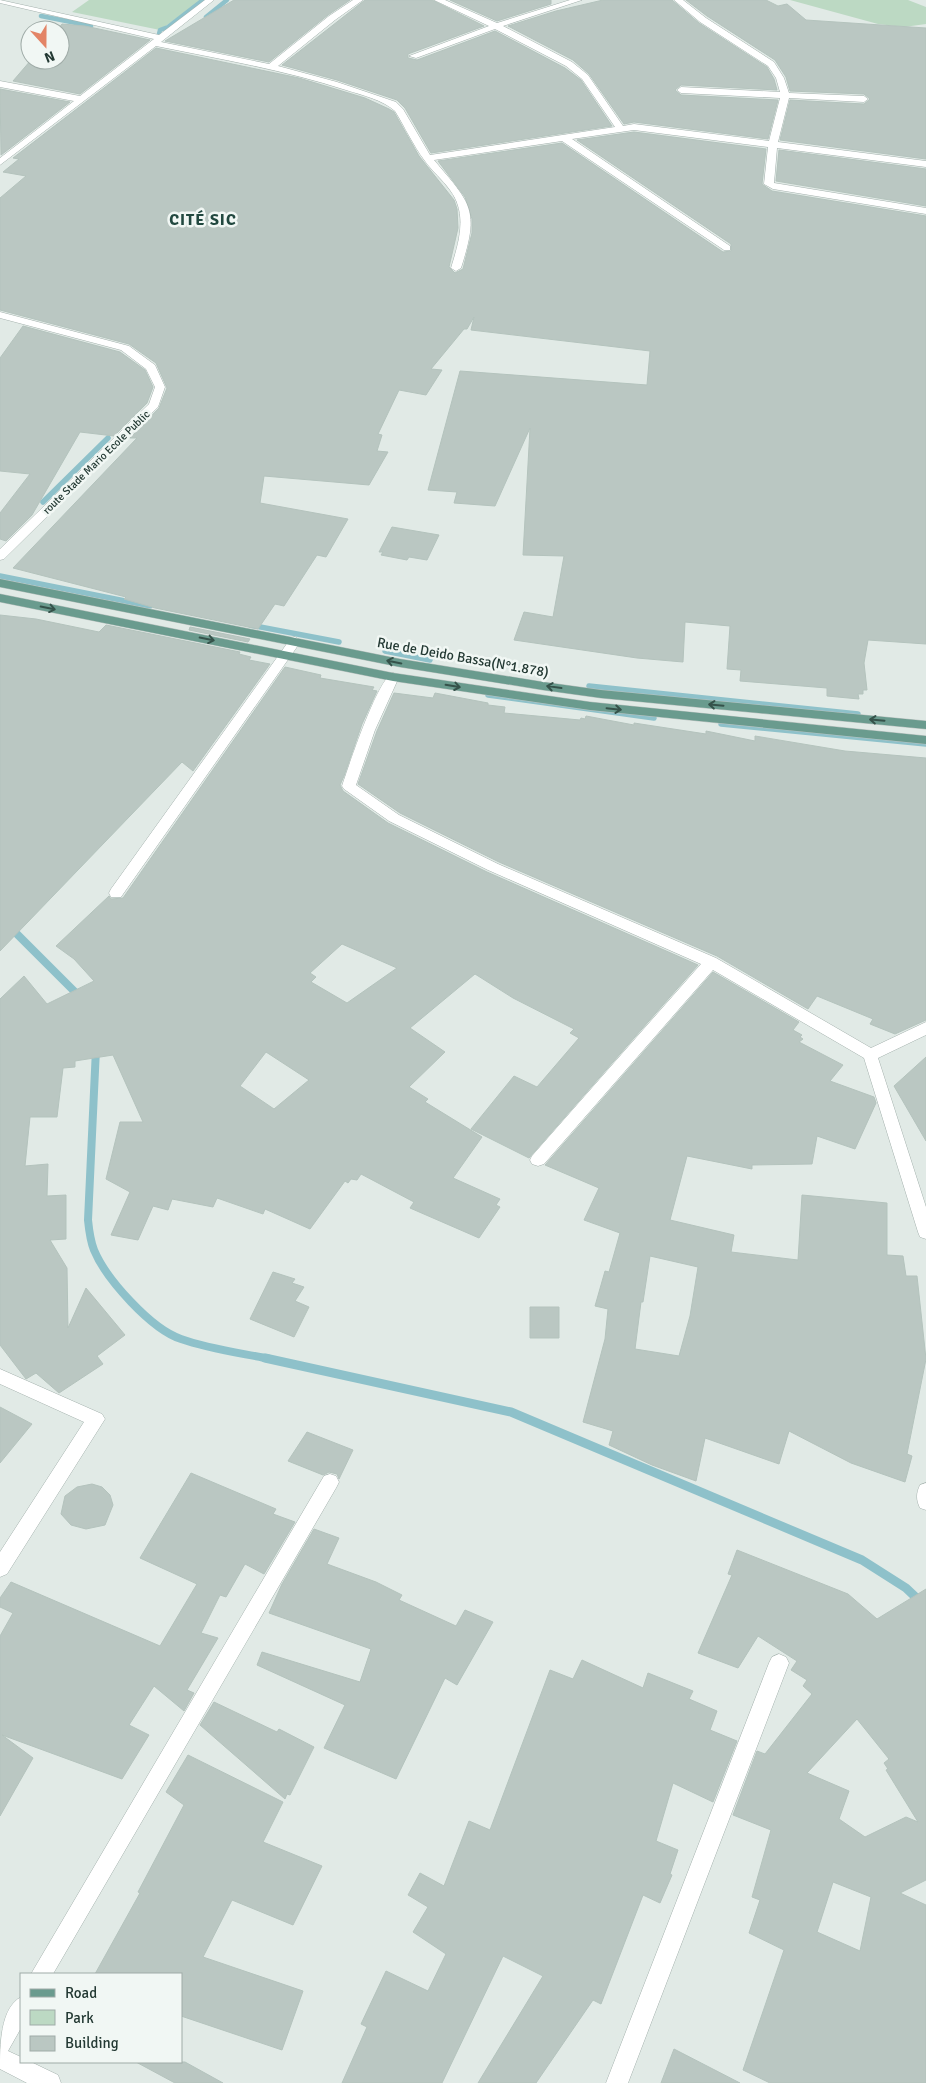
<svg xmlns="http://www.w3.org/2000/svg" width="926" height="2083" font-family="Signika,sans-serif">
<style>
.green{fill:#bcd9c3}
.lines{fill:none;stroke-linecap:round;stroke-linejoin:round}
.stream-far3{stroke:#8ec1ca;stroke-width:4.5}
.stream-far2{stroke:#8ec1ca;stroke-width:5.5}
.stream-far1{stroke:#8ec1ca;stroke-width:8}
.stream{stroke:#8ec1ca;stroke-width:9}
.building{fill:#bac7c2;stroke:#b4c3bd;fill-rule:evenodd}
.minor-casing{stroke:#a4b1ad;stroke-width:1}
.major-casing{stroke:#bdc4c2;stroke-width:1}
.minor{fill:#fff;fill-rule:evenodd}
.major{fill:#6a9b8e;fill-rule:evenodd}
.oneway{stroke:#35524a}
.labels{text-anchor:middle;stroke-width:5;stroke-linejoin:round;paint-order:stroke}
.far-street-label{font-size:11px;fill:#233933;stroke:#f1f7f4}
.street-label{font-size:14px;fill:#233933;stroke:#f1f7f4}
.far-district-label{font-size:16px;font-weight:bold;letter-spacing:1px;fill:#21483f;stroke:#f1f7f4}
</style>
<rect width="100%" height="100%" fill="#e1eae6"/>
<path class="green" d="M89,0H202L160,30L72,12Z
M790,0H908L926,7V24L904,27L878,24Z"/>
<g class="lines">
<path class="stream-far3" d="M41,16L91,26
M206,17L227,0
M159,34L160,30L168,27L203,0"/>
<path class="stream-far2" d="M43,502L108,438
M0,576L150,606
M250,625L339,642
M385,651L430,660
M589,686L858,714
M488,695L654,718
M721,724L926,744"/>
<path class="stream-far1" d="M0,917L80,997
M96,1049L88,1220C89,1230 90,1240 94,1250C106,1279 151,1329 181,1339C209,1349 241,1353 270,1359"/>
<path class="stream" d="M265,1358L511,1412L862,1560L906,1588L926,1607"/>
</g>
<path class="building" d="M234,0H350L328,15L269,62L165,41Z
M365,0H432L484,26L408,54V58L417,60L495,31L565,68L581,80L612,126L431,153L405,108L397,100L337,80L282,65Z
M450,0H551V4L497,21Z
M603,0H672L699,23L767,67L774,79L777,90L681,85L675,90L681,95L778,100L768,139L634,122L624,124L589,74L573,60L508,26L556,11Z
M686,0H766L778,6L787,4L806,20L926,28V159L780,140L790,100L864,104L870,99L864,94L790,91L786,77L775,60L707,16Z
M62,24L85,26L150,40L80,94L13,81L31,60H60V30H57Z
M156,48L299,78L365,98L389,109L394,112L419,156L454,200L457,209L458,228L449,267L455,273L463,269L472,233V219L465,197L438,161L562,143L723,252L731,251V244L577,140L634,132L766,149L762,184L772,191L926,216V644L868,640L864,663L867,690H863V694H858L859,699L827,696V688L740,681L741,670L727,669L730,626L685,622L683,662L637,658L514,640L524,612L553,617L564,556L523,555L530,428L495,506L454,503L457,492L428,490L460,371L647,385L650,351L471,330L474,317L467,329H464L431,369L442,370L426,395L399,390L378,434L382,435L377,451L388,452L369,485L264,476L260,503L348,519L326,557L317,555L284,606L275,604L258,629L155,608L124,599L126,597L13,568L137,438H130L159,408L167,388L156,363L129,344L0,310V198L26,176L3,172L19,159L13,158Z
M0,89L70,102L1,155Z
M779,150L926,169V206L776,181Z
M23,326L120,352L145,370L153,387L147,403L114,436L80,432L32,515L6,541L0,539V513L30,474L0,471V358Z
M392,527L439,535L427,560L409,557L407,560L381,555L383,552H379Z
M0,615L36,619L99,632L106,625L240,652L239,654L251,657L249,660L270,664L193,771L182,762L0,951Z
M190,627L250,639L248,642L189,630Z
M285,667L321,675L320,678L374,687L372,690L377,691L362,724L344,776L340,785L343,791L388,823L487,872L698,965L529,1158L471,1129L514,1076L537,1087L579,1038L570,1033L574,1029L513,998L475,974L410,1028L445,1052L409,1087L428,1099L425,1102L482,1137L453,1178L500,1199L496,1205L500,1207L479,1238L410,1208L414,1202L361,1174L357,1180L351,1179L348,1183L345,1181L310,1229L265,1209L263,1214L217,1198L213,1207L172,1199L168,1210L153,1206L138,1240L111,1235L130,1192L106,1179L120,1122H143L113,1055L75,1061V1067L63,1068L57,1117H30L25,1166L48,1164L47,1196L66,1195V1239L50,1240L67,1268L68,1328L86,1288L125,1335L97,1356L103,1364L59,1393L36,1373L26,1379L0,1345V999L24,976L47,1004L94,981L74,959L56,946L109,896L111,899L123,898ZM342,944L397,968L347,1003L311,982L316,977L310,973ZM266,1052L309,1080L274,1109L240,1086Z
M394,693L433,698L435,693L488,703V705L505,707L504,713L580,720L581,718L585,719L586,716L634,725V723L706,734V731L755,741V736L845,751L926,758V1020L895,1034L870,1024L873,1019L817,996L808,1009L717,956L499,862L400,813L358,784L377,731Z
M713,972L799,1022L793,1030L802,1035L800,1037L803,1039L799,1042L843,1065L830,1081L874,1097L876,1103L855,1149L817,1136L812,1164L752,1165V1169L687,1156L670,1220L734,1235L731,1252L798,1260L802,1195L887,1203V1255L903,1256L906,1276H917L926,1359L907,1454L912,1456L905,1482L851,1463L789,1431L779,1464L705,1438L696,1481L652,1465L609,1445L613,1431L583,1422L605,1339L608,1309L595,1306L605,1271L609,1272L620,1233L584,1220L599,1188L545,1165ZM650,1256L698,1267L690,1316L679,1356L635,1349L641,1302H643Z
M926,1057V1141L894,1086Z
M273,1272L295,1279L292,1283L304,1287L295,1301L309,1307L294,1337L250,1319Z
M530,1307H559V1338H530Z
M0,1407L32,1424L0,1463Z
M307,1432L353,1450L339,1479L337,1474L329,1472L323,1475L288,1461Z
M191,1473L276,1509L273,1514L295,1522L264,1574L245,1564L226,1597L220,1595L201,1633L218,1638L187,1690L194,1693L184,1711L154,1686L129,1725L149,1735L122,1779L2,1735L33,1758L0,1816V1636L13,1613L0,1607V1598L11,1582L160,1646L197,1584L140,1558Z
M92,1484L102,1487L110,1495L113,1505L105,1525L86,1529L71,1525L61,1514L65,1496L77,1487Z
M314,1529L339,1538L327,1564L376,1582L402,1595L399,1600L456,1626L465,1610L493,1622L457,1685L445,1678L396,1779L324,1748L345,1705L257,1665L262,1652L360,1682L371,1649L269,1613L282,1584Z
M737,1550L848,1594L877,1619L926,1589V1880L900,1893L926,1905V2083H770L743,2070L784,1950L749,1933L760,1900L752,1897L771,1830L733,1815L757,1751L765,1754L812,1694L803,1686L807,1680L791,1670L797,1661L758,1636L738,1668L698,1653L732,1575L728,1574ZM857,1719L889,1759L884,1763L888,1769L886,1770L918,1822L906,1817L865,1837L839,1819L849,1791L807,1773ZM833,1882L871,1897L860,1951L817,1932Z
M582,1660L643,1688L648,1673L693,1691L689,1699L717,1711L710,1730L737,1741L713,1802L673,1783L656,1841L678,1850L670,1874L672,1875L660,1903L643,1895L601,2004L593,2000L536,2083H478L543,1976L503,1956L442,2083H342L367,2027L361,2024L386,1971L428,1991L446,1954L413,1932L428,1907L408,1895L420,1873L444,1886L469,1821L490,1830L550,1670L573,1679Z
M214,1702L277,1732L279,1729L314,1747L290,1795L287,1794L285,1799L200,1725Z
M188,1755L283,1802L263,1842L322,1866L293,1925L232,1900L203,1957L303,1991L282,2050L181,2016V1974H95L140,1893L138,1892L184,1805L166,1792Z
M674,2049L740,2083H661Z
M136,2062H185L223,2083H175Z"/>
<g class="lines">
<defs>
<path id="minor" d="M0,0L159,35L205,0H214L161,42L269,64L329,16L353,0H363L335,20L278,66L337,82L396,102L403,109L430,155L615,127L582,79L566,66L495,29L416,58L409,56L489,26L434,0H445L497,23L570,0H582L503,26L572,62L588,75L623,126L634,124L769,141L780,98L681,93L677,90L681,87L780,92L776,78L768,66L700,22L674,0H683L706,18L774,62L784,78L789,93L864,96L868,99L864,102L789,98L778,142L926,161V167L777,148L774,183L926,208V214L773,189L764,184L768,147L634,130L572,139L730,246V250H724L562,141L434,160C471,204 480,209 461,268L456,271L451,268C459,242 468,214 450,190C443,180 432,171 425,161C413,145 405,127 395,111C383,100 362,95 346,90C284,70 220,59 156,46L0,165V158L74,101L0,87V81L80,96L154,39L0,3Z
M0,312L129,346L155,365L165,387L158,407L4,559L0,560V549L149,404L155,387L146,369L121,350L0,318Z
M295,637L301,641L299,644L121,897H111L109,893L111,889L291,638Z
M393,673L399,677L375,730L356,785L399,815L498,864L716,958L871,1048L926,1022V1035L878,1058L926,1207V1239L920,1237L918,1232L864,1058L713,970L544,1164L538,1166L532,1164L530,1160L532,1156L701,964L488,870L389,821L344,789L342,786C348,768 378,677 393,673Z
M0,1369L102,1414L105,1419L7,1574L0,1577V1552L84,1422L0,1384Z
M330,1474L336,1476L339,1482L336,1488L53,1974H31L324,1476Z
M926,1483V1510L920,1508C916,1500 916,1493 920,1485Z
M779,1654L786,1657L789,1663L628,2083H606L769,1663L772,1657Z
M21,1997V2028L8,2051L21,2057V2062H31L58,2075L61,2083H27L0,2069C0,2046 0,2008 21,1997Z"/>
<path id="major" d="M0,579L400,659L543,682L601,690L926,721V729L601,698L543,690L400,667L0,587Z
M0,594L393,673L590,702L926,736V744L590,710L393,681L0,602Z"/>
</defs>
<use href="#minor" class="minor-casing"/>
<use href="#major" class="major-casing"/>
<use href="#minor" class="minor"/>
<use href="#major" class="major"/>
</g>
<defs><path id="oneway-shaft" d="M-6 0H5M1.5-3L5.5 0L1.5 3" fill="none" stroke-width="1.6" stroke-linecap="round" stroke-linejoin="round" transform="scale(1.25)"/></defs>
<g class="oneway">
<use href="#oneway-shaft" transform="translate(48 608) rotate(11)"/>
<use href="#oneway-shaft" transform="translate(207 639) rotate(11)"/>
<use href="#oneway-shaft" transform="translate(394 662) rotate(-169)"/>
<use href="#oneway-shaft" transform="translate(453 686) rotate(9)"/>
<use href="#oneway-shaft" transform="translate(554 687) rotate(-172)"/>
<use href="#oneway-shaft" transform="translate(716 705) rotate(-175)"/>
<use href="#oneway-shaft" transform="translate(614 709) rotate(6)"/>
<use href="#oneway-shaft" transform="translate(877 720) rotate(-175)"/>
</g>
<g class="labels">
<g class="far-street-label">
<text transform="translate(96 462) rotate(-44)" y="4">route Stade Mario Ecole Public</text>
</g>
<g class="street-label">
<text transform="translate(463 657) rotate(10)" y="5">Rue de Deido Bassa(N°1.878)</text>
</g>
<g class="far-district-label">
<text x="203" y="225">CITÉ SIC</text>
</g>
</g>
<rect x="20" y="1973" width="162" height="90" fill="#f1f7f4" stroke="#9faba7"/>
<rect x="30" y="1989" width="25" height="8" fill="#6a9b8e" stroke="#9faba7"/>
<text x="65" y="1998" font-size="15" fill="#233933">Road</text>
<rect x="30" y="2010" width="25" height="15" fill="#bcd9c3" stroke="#9faba7"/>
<text x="65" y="2023" font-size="15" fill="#233933">Park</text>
<rect x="30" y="2036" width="25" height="15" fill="#bac7c2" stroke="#9faba7"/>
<text x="65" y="2048" font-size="15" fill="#233933">Building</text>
<g transform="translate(45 45) rotate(159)"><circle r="24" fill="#f1f7f4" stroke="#9faba7"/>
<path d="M0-4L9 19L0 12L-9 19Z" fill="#e38466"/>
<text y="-8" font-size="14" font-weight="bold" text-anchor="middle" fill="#233933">N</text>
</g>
</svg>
